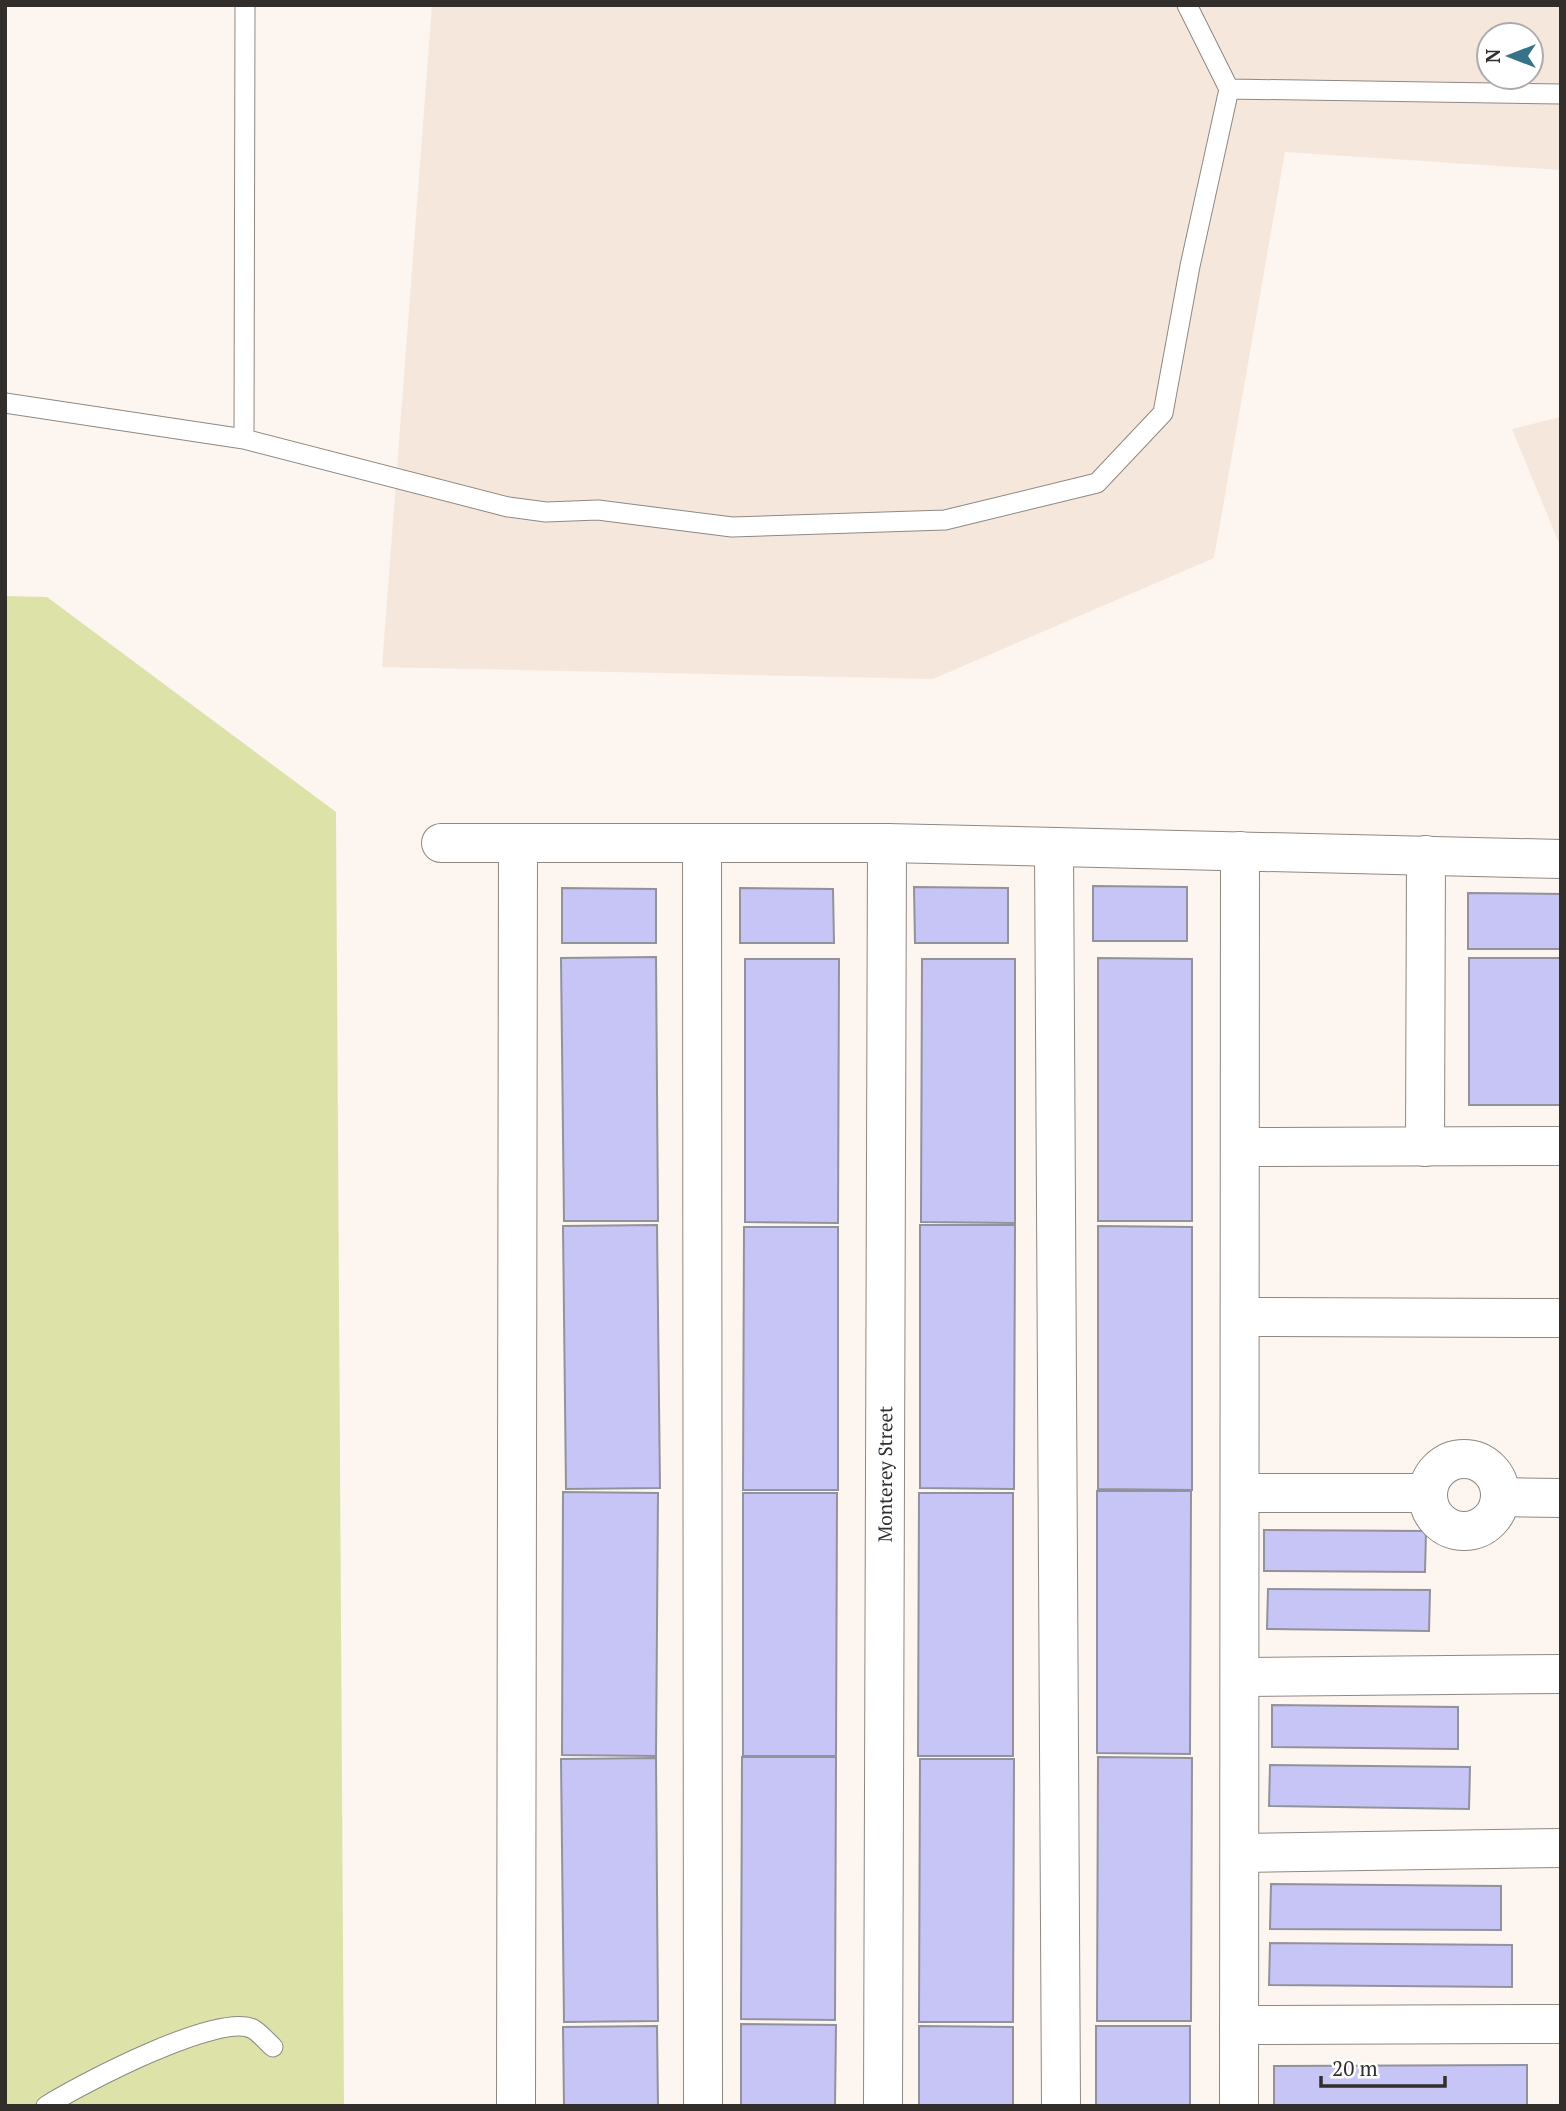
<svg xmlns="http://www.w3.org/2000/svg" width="1566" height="2111" font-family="'PT Serif',serif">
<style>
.built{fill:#f6e7dd;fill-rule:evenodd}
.green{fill:#dde3a8}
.building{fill:#c7c5f5;stroke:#92929a;stroke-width:2}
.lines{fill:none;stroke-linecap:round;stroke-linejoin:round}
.lane-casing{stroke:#8f8883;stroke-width:21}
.street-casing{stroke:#8f8883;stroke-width:40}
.lane{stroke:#fff;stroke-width:19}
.street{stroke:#fff;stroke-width:38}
.labels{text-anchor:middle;stroke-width:5;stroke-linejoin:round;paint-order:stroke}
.street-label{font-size:19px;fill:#312e2c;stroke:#fff}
</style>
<rect width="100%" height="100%" fill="#fdf5f0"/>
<path class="built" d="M432,5H1561V170L1285,152L1214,558L933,679L382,667ZM1489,35H1531V77H1489Z
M1561,417V548L1512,429Z"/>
<path class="green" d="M5,596L47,597L336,812L344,2106H5Z"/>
<path class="building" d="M1093,886L1187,887V941H1093Z
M914,887L1008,888V943H915Z
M562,888L656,889V943H562Z
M740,888L833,889L834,943H740Z
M1468,893L1561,894V949H1468Z
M656,957L658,1221H564L561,958Z
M1098,958L1192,959V1221H1098Z
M1469,958H1561V1105H1469Z
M745,959H839L838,1223L745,1222Z
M922,959H1015V1223L921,1222Z
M657,1225L660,1488L566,1489L563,1226Z
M920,1225H1015L1014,1489L920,1488Z
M1098,1226L1192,1227V1490L1098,1489Z
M744,1227H838V1490H743Z
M1097,1491H1191L1190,1754L1097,1753Z
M563,1492L658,1493L656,1756L562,1755Z
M743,1493H837L836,1756H743Z
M919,1493H1013V1756H918Z
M1264,1530L1426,1531L1425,1572L1264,1571Z
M1268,1589L1430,1590L1429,1631L1267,1629Z
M1272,1705L1458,1707V1749L1272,1747Z
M742,1757H836L835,2020L741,2019Z
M1098,1757L1192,1758L1191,2021H1097Z
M656,1758L658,2021L564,2022L561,1759Z
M920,1759H1014L1013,2022H919Z
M1270,1765L1470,1767L1469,1809L1269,1806Z
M1271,1884L1501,1886V1930L1270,1929Z
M1270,1943L1512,1945V1987L1269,1985Z
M741,2024L836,2025L835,2106H741Z
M657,2026L658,2106H564L563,2027Z
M919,2026L1013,2027V2106H919Z
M1096,2026H1190V2106H1096Z
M1527,2065V2106H1274V2066Z"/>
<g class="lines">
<defs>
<path id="lane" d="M1229,89L1561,94
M5,403L244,439L508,507L546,512L598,510L732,527L945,520L1097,483L1163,413L1190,266L1229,89L1187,5
M244,439L245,5
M46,2106C79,2085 220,2011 253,2029C260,2033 267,2042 273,2047"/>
<g id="street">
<path d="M441,843H887L1561,859"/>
<path d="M702,844L703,2106"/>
<path d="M1054,847L1061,2106"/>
<path d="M1240,1147L1561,1146"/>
<path d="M1425,1147L1426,855"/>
<path d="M1240,1317L1561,1318"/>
<circle cx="1464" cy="1495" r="36"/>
<path d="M1240,1493H1427"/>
<path d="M1500,1497L1561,1498"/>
<path d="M1240,1677L1561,1674"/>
<path d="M1240,1853L1561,1848"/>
<path d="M1239,2025L1561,2024"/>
<path d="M516,2106L518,844"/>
<path id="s1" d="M883,2106L887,843"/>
<path d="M1239,2106L1240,851"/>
</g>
</defs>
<use href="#lane" class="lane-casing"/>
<use href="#street" class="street-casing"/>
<use href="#lane" class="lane"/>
<use href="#street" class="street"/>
</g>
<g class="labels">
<g class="street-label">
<text dy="7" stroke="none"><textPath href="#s1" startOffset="632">Monterey Street</textPath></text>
</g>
</g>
<rect width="1566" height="2111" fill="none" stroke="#312e2c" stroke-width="14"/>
<g transform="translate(1510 56) rotate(270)"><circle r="33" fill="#ffffff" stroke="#adabab" stroke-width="2"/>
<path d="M0-5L12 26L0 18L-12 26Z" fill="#36738a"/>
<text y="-10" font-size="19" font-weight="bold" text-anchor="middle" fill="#312e2c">N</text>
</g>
<path d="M1321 2076v10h124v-10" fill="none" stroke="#312e2c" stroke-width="3.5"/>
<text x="1332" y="2076" font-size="21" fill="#312e2c" stroke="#ffffff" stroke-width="5" paint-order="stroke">20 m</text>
</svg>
